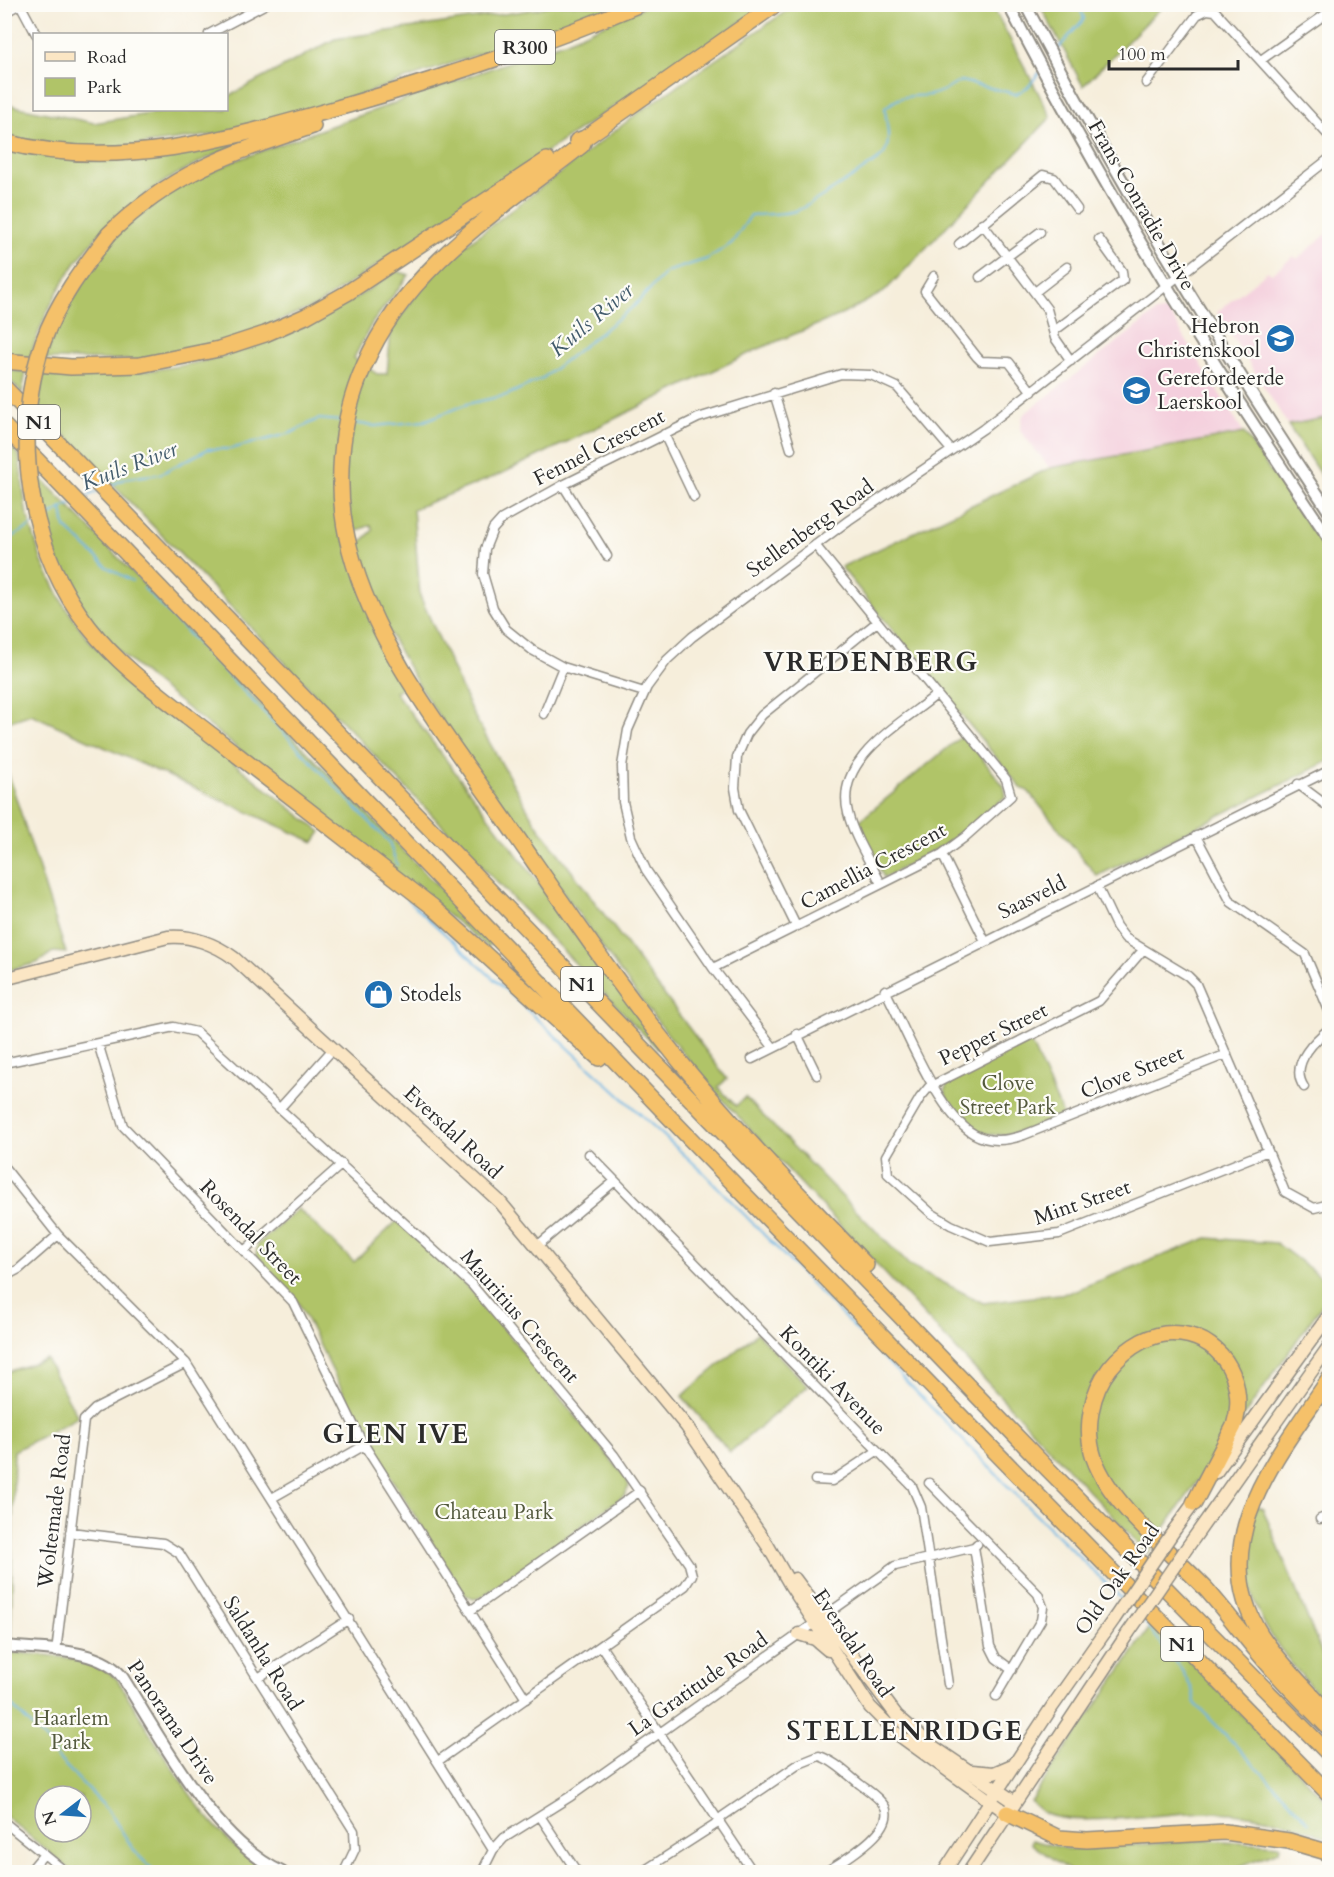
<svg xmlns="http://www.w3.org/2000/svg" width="1334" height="1877" font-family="Cardo,serif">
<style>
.built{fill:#f4cfdd}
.green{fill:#b0c468;stroke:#6e784a;stroke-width:1.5;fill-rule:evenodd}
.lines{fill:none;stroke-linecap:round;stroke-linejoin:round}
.stream{stroke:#6cb5e4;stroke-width:2}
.minor-casing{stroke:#908c83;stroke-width:11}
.tertiary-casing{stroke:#908c83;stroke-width:14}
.secondary-casing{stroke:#908c83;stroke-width:15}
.motorway-casing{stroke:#908c83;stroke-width:18}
.minor{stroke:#fff;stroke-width:8}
.tertiary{stroke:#fff;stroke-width:10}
.secondary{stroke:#fbe6c4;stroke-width:12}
.motorway{stroke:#f5c16b;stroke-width:15}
.secondary-bridge-casing{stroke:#908c83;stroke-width:15;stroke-linecap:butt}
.motorway-bridge-casing{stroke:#908c83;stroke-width:18;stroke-linecap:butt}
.secondary-bridge{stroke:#fbe6c4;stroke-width:12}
.motorway-bridge{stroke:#f5c16b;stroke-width:15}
.labels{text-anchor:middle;stroke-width:4.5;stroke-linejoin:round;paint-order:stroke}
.shield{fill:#fdfcf7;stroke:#6a6a68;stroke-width:1.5}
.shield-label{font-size:20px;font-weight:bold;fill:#2b2b2b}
.street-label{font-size:21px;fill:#2b2b2b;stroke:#fdfcf7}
.poi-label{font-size:21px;fill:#2b2b2b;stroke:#fdfcf7;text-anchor:start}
.park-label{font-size:21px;fill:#53593d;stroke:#fdfcf7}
.water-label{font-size:22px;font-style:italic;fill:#425b6c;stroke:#fdfcf7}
.district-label{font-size:27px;font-weight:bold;letter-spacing:1.5px;fill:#2b2b2b;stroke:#fdfcf7}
</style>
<rect width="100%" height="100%" fill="#fdfcf7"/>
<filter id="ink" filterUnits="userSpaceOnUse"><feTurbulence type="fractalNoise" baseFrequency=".0167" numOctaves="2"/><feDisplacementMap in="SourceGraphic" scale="12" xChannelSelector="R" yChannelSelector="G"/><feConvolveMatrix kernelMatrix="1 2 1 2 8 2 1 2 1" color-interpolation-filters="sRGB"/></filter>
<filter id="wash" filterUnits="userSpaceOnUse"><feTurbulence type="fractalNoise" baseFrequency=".008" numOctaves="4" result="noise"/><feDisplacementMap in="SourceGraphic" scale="24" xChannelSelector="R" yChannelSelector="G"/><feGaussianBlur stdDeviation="1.35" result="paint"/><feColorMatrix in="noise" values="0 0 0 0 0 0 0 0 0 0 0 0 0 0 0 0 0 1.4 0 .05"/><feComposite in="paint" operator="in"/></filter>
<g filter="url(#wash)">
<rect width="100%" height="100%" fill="#f6eedb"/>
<path class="built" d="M1329,232V417L1288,425L1217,312L1268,271L1271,274L1294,256L1297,259Z
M1168,311L1244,433L1050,468L1020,431L1023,415L1156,312Z"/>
<path class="green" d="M551,5H620L360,95L226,133L118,148L53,145L5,137L4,104L94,123L172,110H226L227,97L335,39L537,9Z
M648,5H766L317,305L230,341L138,360L45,359L64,309L116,235L171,191L234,161L567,41Z
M795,5H992L1051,117L884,292L843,314L756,350L501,474L413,509L420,596L472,712L535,822L727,1079L718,1087L736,1106L745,1097L909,1265L983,1303L1068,1293L1207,1238L1276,1243L1329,1283V1295L1147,1553L732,1110C661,1033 602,947 542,862C482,778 415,693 373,599C366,582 361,564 356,547L373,530L371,525L343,536L408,684L395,692L661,1046L658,1049L38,407L43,374C142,379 235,363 323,317C349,304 373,286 397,271L409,275L372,323L354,358L377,374H387L391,330L419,291L454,254L638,113Z
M1040,5H1164L1083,86Z
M242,139L243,143C137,184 63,247 30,358L5,354V146L62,156Z
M5,370L26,372L22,393L5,375Z
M1329,417H1330L1329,488L1288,425Z
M1244,433L1329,555V761L1097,876L1028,791L1021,788L841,567L1050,468Z
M4,440L19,455L26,511L42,562L64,605L88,639L121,674L321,832L314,842L31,714L5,723Z
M34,471L492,942L488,947L153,681C138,668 122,655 108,641C64,595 44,532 34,471Z
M963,735L1004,786L1006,796L956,839L884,878L857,823Z
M5,764L66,953L53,952L37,963L5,971Z
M1030,1041L1063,1115C1021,1132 985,1153 953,1108C947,1098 942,1093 948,1082Z
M298,1209L354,1262L397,1221L477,1296L626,1478L629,1486L625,1495L480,1598L473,1599L464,1594L366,1438L299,1304L256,1255L258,1244Z
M757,1333L808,1386L730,1452L682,1396Z
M46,1359L78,1417L14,1451L11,1641H4V1373Z
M1256,1506L1263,1509L1329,1671V1707C1290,1662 1247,1620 1246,1556C1246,1541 1253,1522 1256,1506Z
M1153,1623L1329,1804V1839C1293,1822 1254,1813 1213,1812C1175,1811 1073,1829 1044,1813C1039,1810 1034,1805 1030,1801Z
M4,1652C41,1656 89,1653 117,1679C158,1743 202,1832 268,1872H73L5,1816ZM45,1796H81V1832H45Z
M1032,1840L1067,1849L1210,1840L1280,1845L1279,1851L1225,1872H1072L1031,1844Z"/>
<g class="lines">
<path class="stream" d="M1056,51L1084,19L1079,4
M354,423L375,426L424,421L467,404L507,395L543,378L634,306L666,272L707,259L732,243L751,215C766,214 785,215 798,210C808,206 881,160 884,154C892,141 886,123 885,108C902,93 910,97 930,95C941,93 951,87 961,81L1016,94L1028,87L1039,73
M107,487L127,478L160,474L208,449H230L291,433L318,419L342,421
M83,498L96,492
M62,509L65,527L107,567L132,581
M43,519L72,503
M4,542L33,525
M144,588L389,842L397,865
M408,900L703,1172L1029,1508L1123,1600
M1142,1619L1180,1667L1192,1689L1195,1703L1309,1822
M4,1698L49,1743L57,1757L108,1810L136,1853L155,1872"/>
</g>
</g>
<g filter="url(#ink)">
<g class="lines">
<defs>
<path id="minor" d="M20,4L36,34
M4,13L20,4
M209,34L266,4
M1261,60L1330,11
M1146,83L1197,15L1207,10L1215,11L1330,137
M982,223L1047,309L1055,338L1071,361
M959,244L1043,175L1054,178L1077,209
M934,276L925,291L977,357L981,361L1009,362L1032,392
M980,277L1040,232
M1035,292L1067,267
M1054,331L1123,280L1122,271L1099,239
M774,393L791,449
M664,434L694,497
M563,485L607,556
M644,692L563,667L532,650L506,629L493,608L483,574L485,549L493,529L502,519L563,485L698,418L841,374L871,375L897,387L951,450
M544,714L563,667
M1298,784L1330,808
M1196,836L1231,902L1305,954L1330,1013
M942,854L985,941
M881,884C870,861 854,838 848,813C834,759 901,724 936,695
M1097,886L1116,926L1125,938L1188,976L1196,984L1268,1151L1059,1234L990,1242L951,1225L931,1213L888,1174L886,1156L920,1098L929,1087L1099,1001L1143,950
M796,926L739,810L735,788L737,757L747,734L762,715L877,622
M713,968L942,854L965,837L1011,796L1006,779L815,545
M885,990C905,1028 938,1114 974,1134C990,1143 1007,1141 1024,1135L1227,1054
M797,1034L817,1075
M98,1043L123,1126L293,1302L361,1440L526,1699
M773,1047L713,968L646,870L631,837L623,802L622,766L628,730L647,687L667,660L692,637L849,520L983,429L1330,158
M752,1059L1330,770
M4,1063L174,1027L196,1032L472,1285L614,1455L689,1564L692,1575L685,1586L438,1761
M1304,1087C1289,1065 1314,1041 1330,1028
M280,1108L334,1048
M1268,1151L1285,1192L1314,1208L1330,1204
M589,1154L912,1486L921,1507L948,1684
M4,1167L58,1235L186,1363L493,1850
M537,1246L615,1181
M244,1251L342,1164
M4,1277L19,1269L58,1235
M815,1480L832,1481L877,1451
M929,1483L1038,1594L1043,1607L1041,1620L996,1696
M272,1498L365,1445
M1320,1519L1330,1515
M70,1532L163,1543L179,1553L354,1831L355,1849L344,1872
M977,1544L974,1547L990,1646L996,1658L1012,1670
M470,1611L640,1491
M601,1646L753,1872
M56,1652L84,1420L95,1409L186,1363
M258,1678L349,1619
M540,1816L577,1872
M4,1822L66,1872
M29,1872L44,1854
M482,1872L493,1850L504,1838L571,1796L895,1566L974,1547
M642,1872L715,1825L723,1816L799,1764L819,1756C835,1761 848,1775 861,1785C869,1791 880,1798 885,1807C896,1831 842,1861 826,1872"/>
<path id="tertiary" d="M1008,4C1104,190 1213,367 1330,540
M1025,4C1117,180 1220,348 1330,513
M4,1646C40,1650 101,1647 123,1678C162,1740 214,1841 282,1872"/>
<path id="secondary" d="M4,979L168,937C191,935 215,944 234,958L500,1202L687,1427L768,1546L791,1586L870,1707L896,1733L1007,1813
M1216,1472L1330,1314
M1175,1529L1199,1496
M1184,1552L1330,1345
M795,1579L897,1716L932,1746L1015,1802
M799,1634L815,1639L828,1650
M972,1771L994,1773L1015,1764
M944,1872L1052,1707L1114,1619
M969,1872L1128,1633"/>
<path id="motorway" d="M585,138L582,145C501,209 406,267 364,366C339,423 334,490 350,550C375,646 442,730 498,810C559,897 619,988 687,1070C743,1138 806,1201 866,1265
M577,141L585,138L776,4
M4,142C121,172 236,137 348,105C446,77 545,44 640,4
M109,234C172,172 232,153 313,126
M4,361L71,367L140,365L219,349L265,334L306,316L347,293L547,160
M4,387L1044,1465L1330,1755
M4,426L703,1152L1330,1795
M187,716L433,907L599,1058
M1194,1503L1234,1426C1247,1386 1226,1340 1181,1334C1153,1330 1127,1347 1110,1368C1091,1392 1084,1429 1094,1458C1110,1505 1172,1553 1206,1589C1230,1616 1251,1646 1276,1673C1293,1692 1311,1710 1330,1729
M1329,1715C1307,1689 1280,1664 1261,1635C1202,1542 1280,1453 1330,1378
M1007,1813L1059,1838L1087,1840L1225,1832L1289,1841L1330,1853"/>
</defs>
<use href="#minor" class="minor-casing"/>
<use href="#tertiary" class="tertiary-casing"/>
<use href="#secondary" class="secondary-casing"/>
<use href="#motorway" class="motorway-casing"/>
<use href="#minor" class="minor"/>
<use href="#tertiary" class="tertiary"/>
<use href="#secondary" class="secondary"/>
<use href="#motorway" class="motorway"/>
<defs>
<path id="secondary-bridge" d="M1114,1619L1175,1529
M1128,1633L1184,1552"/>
<path id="motorway-bridge" d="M109,234C83,268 57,302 43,342C11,437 28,548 89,627C117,663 152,689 187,716"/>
</defs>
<use href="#secondary-bridge" class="secondary-bridge-casing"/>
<use href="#motorway-bridge" class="motorway-bridge-casing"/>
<use href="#secondary-bridge" class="secondary-bridge"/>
<use href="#motorway-bridge" class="motorway-bridge"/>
</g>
</g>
<defs>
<symbol id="school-disc" viewBox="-11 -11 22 22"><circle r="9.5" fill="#1f6fb2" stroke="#fdfcf7"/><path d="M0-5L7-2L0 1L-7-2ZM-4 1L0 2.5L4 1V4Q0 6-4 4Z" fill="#fff"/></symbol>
<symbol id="shop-disc" viewBox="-11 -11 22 22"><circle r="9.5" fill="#1f6fb2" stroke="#fdfcf7"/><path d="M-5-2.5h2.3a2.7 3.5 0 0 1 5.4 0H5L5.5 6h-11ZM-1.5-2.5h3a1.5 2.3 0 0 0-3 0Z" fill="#fff"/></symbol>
</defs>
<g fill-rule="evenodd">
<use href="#school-disc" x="1264" y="322" width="33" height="33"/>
<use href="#school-disc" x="1120" y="374" width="33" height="33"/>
<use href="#shop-disc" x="362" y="978" width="33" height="33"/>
</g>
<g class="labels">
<g class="shield">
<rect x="495" y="30" width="60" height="34" rx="4.5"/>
<rect x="18" y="405" width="42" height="34" rx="4.5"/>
<rect x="561" y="967" width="42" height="34" rx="4.5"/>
<rect x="1161" y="1627" width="42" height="34" rx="4.5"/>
</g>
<g class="shield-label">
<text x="525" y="54">R300</text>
<text x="39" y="429">N1</text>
<text x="582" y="991">N1</text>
<text x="1182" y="1651">N1</text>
</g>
<g class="street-label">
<text transform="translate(1142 205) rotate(60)" y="7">Frans Conradie Drive</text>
<text transform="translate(599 447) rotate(-27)" y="7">Fennel Crescent</text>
<text transform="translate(810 528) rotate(-36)" y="7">Stellenberg Road</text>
<text transform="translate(873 866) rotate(-28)" y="7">Camellia Crescent</text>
<text transform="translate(1032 897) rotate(-26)" y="7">Saasveld</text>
<text transform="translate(993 1034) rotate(-26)" y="7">Pepper Street</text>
<text transform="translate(1132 1072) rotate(-22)" y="7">Clove Street</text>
<text transform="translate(453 1132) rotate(43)" y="7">Eversdal Road</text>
<text transform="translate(1082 1202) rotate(-19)" y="7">Mint Street</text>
<text transform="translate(251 1232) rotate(46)" y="7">Rosendal Street</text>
<text transform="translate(520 1316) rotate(49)" y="7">Mauritius Crescent</text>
<text transform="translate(833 1380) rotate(46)" y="7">Kontiki Avenue</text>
<text transform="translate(54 1511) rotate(-83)" y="7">Woltemade Road</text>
<text transform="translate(1117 1579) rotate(-55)" y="7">Old Oak Road</text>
<text transform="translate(853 1643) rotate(56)" y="7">Eversdal Road</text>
<text transform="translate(263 1653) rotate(58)" y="7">Saldanha Road</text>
<text transform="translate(698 1684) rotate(-35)" y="7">La Gratitude Road</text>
<text transform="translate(173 1722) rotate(56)" y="7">Panorama Drive</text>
</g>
<g class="poi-label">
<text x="1260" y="333" text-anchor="end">Hebron<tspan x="1260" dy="24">Christenskool</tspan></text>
<text x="1157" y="385">Gerefordeerde<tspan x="1157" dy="24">Laerskool</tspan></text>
<text x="400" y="1001">Stodels</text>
</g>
<g class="park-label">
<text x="1008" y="1090">Clove<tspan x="1008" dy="24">Street Park</tspan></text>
<text x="494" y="1519">Chateau Park</text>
<text x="71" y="1725">Haarlem<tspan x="71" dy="24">Park</tspan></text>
</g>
<g class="water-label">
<text transform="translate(591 319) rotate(-40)" y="8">Kuils River</text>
<text transform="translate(129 465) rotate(-21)" y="8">Kuils River</text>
</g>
<g class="district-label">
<text x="871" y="671">VREDENBERG</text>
<text x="396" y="1443">GLEN IVE</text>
<text x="905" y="1740">STELLENRIDGE</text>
</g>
</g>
<rect width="1334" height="1877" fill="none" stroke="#fdfcf7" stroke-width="24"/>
<rect x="33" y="33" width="195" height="78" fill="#fdfcf7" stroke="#a9a8a5" stroke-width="1.5"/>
<rect x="45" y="52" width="30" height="9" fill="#fbe6c4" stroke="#a9a8a5" stroke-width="1.5"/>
<text x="87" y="63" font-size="18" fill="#2b2b2b">Road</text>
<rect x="45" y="78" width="30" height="18" fill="#b0c468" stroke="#a9a8a5" stroke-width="1.5"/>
<text x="87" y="93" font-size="18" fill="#2b2b2b">Park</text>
<g transform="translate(63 1814) rotate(253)"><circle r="28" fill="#fdfcf7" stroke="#a9a8a5" stroke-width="1.5"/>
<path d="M0-4.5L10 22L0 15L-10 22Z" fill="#1f6fb2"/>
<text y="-9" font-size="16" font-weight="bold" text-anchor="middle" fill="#2b2b2b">N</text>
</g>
<path d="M1109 60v9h129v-9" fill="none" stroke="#2b2b2b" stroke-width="3"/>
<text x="1118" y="60" font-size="18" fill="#2b2b2b" stroke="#fdfcf7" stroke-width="4.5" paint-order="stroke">100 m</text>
</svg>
